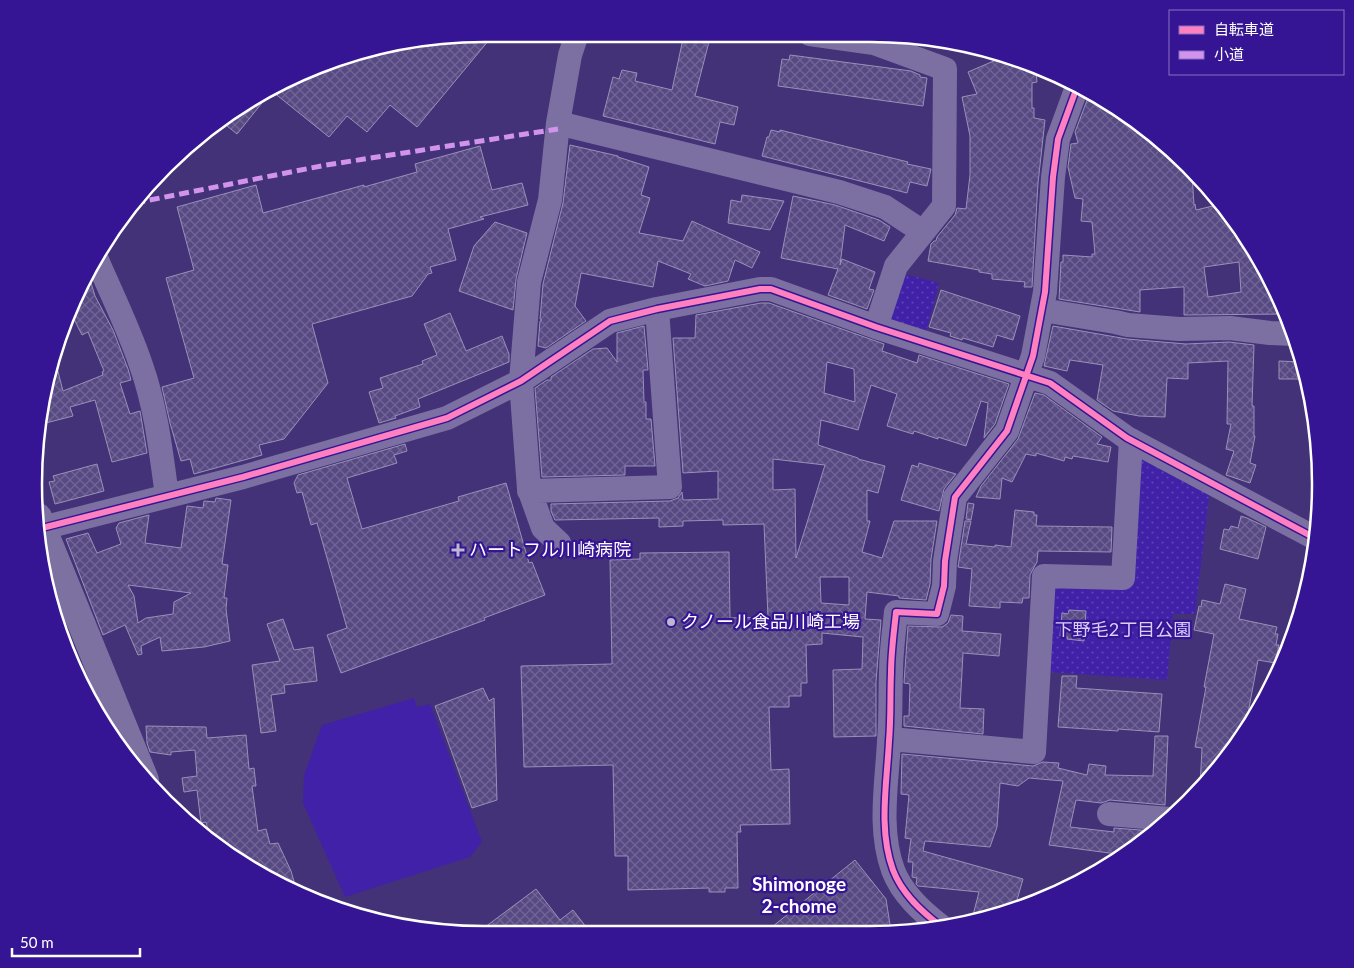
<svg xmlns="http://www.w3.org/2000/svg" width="1354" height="968" font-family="Lato,'Noto Sans JP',sans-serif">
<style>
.green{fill:#4021a7}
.park{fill:url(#park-dots)}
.building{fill:url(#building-cross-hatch);stroke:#9990b8;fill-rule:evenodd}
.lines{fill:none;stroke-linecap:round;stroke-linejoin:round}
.minor{stroke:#7c70a2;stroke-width:24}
.highway{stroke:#7d71a2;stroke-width:28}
.quiet{stroke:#d193ec;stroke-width:5;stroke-dasharray:10 5;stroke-linecap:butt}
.cycleway-casing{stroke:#351594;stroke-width:9}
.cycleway{stroke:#ff80c0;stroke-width:6}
.poi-dot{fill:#bdb7cf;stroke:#351594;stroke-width:2}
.labels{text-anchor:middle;stroke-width:4.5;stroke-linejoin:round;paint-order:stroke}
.poi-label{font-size:18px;fill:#fff;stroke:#351594;text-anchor:start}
.park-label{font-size:18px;fill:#d8cdfc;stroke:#351594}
.neighbourhood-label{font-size:19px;font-weight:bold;fill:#fff;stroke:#351594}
.rim{fill:none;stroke:#fff;stroke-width:2.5}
</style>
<defs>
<pattern id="park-dots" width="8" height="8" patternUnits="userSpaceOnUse" patternTransform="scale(1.25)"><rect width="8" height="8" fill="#4021a7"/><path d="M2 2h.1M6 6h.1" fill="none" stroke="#5d42b4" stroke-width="1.8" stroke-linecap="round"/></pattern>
<pattern id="building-cross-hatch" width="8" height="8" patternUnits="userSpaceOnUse" patternTransform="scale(1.25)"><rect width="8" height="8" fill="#574a83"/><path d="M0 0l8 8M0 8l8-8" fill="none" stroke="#706596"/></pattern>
</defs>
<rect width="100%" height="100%" fill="#433277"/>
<path class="green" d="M414,698L417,707L430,704L482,842L470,857L345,897L303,803L304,775L322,725Z"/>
<path class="park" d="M909,275L939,283L926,332L892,322L889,313L899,279Z
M1147,455L1210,489L1195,614H1173L1167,680L1049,672L1050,590L1059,580L1134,582L1136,458Z"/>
<path class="building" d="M484,34H494L417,127L390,105L367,132L347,116L329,137L273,92L367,49Z
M684,34H711L695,96L738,107L734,125L720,122L715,144L603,116L613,77L619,79L622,70L637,73L635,81L672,90Z
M790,55L911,71L920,75V77L927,78L923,106L778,86L782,59L789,60Z
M996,60H1004L1036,72L1037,82L1032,83V108H1034V118L1045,120L1038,183L1032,287H1024L1025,282L992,279V274L979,272V270L928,261L931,244L934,241H936L937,237L955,215L957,208L966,209L970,175V136L962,97L977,94L968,72Z
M270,93L237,134L221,121L234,109Z
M1095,94L1192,174L1194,205L1195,204L1196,210L1221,204L1232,220L1235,236L1243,235L1260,259L1264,277L1268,276L1285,314L1184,315V287H1181L1140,290V312L1059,299L1061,262H1063V255L1092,257V254H1095L1092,222L1081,221L1083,199L1075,198L1068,167L1071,144L1078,143L1075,132L1089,95ZM1239,262L1241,292L1208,297L1204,267Z
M771,130L780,132V130L908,162L907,164L931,169L927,186L910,182L907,193L762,156L767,137H769Z
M570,145L618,156V157L649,167L641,195L650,198L639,233L683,241L692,221L760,252L752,268L735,260L728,281L705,286L688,279L691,274L658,261L653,287L581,273L575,306L586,321L546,348L538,346L540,321L542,320L540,319L543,284L563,203Z
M480,146L492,190L522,183L528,205L480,217L484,219L448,229L456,260L430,267L432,273L428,274L412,296L312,324L328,383L284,439L259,445L262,455L194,474L190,459L181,461L170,423L162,387L194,378L166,278L194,270L177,207L256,185L263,213L364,185V187L417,172L415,164Z
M742,195L784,201L770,230L728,223L731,200L741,202Z
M793,196L835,205L879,220L890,227L884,241L845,225L840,265L842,259L875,272L869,289L874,290L867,309L828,295L838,269L781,258Z
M495,222L527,233L516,279L513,310L459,291L474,246Z
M88,273L95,296L113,330L128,369L131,380L120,383L130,414L140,411L147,453L112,462L95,400L70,407L73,416L38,425L56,364L63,391L103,375L102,372L104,371L88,332L82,335L71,313L80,285Z
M941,290L1020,316L1013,340L997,335L993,347L963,338L962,340L950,336L951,333L929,327Z
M761,303H769L884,344L882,351L917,363L919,355L1009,384L995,424L984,438L988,403L981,401L966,446L938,437V439L914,431L913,434L887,426L897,394L871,385L858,430L821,420L818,445L858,458V459L885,466L878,493L867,490V521H870L862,552L882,558L894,521H937L931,559L930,584L926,600L899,598V596L867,592L865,619L881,620L876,682V736L834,737L833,670L862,669L863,637L822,633V644L806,645L807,683H801V696H789V707H769L771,770L789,769L790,824L740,825L741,832H737L738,888H725V892H709V888L628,890V856H615L613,765L524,767L521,666L612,664L610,560L640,559V553L729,552L730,618L768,617L764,524L723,525V520L683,521V526L659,527V518L555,520L551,511V504L670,501L678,498L682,492L683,500L718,499V471L683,473L673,338H695L696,315ZM827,362L854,369L855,402L824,393ZM773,459L825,465L796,558L795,489L773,490ZM820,577H849V605L821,603Z
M450,313L466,351L502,336L509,354V362L418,399L420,407L395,416L396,418L379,423L369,392L383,388L380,378L423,364L422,361L437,355L424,324Z
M644,326L648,370H643L644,402H646V419H651L655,466H625V475L542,477L535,388L547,380H551V377L593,349L607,348L617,362V333Z
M1053,326L1127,339L1186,344L1229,342L1254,345L1252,406H1254V436H1255L1250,463L1256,465L1250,483L1226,475L1234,451L1226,449L1231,424H1227L1228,361L1188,363V379L1167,378L1165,417L1139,416L1113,411L1097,400L1103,365L1070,360L1067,371L1044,366Z
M1279,361L1302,362L1303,379H1279Z
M1035,393L1044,395L1102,437L1097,444L1111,447L1108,462L1073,456L1072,459L1065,457L1064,461L1036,453V456L1026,454L1012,482L1002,478L1000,499L976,497L981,486L1018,439Z
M405,444L407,451L394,455L397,463L347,478L362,529L459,501L458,497L506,483L529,563L532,562L545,595L484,618L485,620L341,673L327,635L347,628L317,523L311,525L302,492L297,493L294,483L298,475Z
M919,463L956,474L944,489L939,511L901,500L912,465L918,467Z
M97,464L104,491L55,504L49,482L55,481L53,476Z
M216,498L231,500L222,564L228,565L224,598H227L226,609L230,641L204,647L162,651L160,637L141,646L142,654L138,655L125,625L103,635L66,539L88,533L97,553L121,544L116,528L119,523L149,515L145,543L181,548L187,506L203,508L204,501L215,502ZM128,585L191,593L174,602L173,614L146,618L138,623L134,596Z
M968,503L974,504L971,520L966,519Z
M1015,510L1034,512V515H1037L1036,526L1112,527L1111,552L1038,551L1037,562L1030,575L1029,598H1023L1022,603L1000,602V608L969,606L972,569L958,567L965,521H971L966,544L995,547V545L1011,547Z
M1241,516L1247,518L1266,527L1258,559L1220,549L1224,529L1229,530L1231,526L1238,528Z
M1225,584L1246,589L1239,619L1277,627L1275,634H1278L1276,645H1279L1275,663L1258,660L1245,729L1227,758L1200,787L1202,748L1195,747L1206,687H1204L1214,634L1194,630L1199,606L1201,607L1202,600L1220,604Z
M1069,610L1086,611L1084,641L1067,639V636H1060L1062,613L1068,614Z
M951,615L963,616L962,631L1001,634L999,656L963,653L960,708L984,709L983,734L904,726V716H909L910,684L904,683L908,626L942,627L948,623Z
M283,619L294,650L313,647L317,681L284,685L285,693L271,695L276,731L261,733L252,665L280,661L267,624Z
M1062,676H1077L1076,688L1162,694L1159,732L1118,729V731L1058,727Z
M483,688L489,701L494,698L497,800L472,808L435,706Z
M146,726L206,727L207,738L246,735L249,769L254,768L256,786H252L258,831L266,829L270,844L278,843L291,871L297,892L285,888L211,842L206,822L201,823L197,790L184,792L182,778L197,776L195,750L171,752V755L150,752L147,743Z
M1155,736H1168L1165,805L1110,800L1101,803L1076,800L1070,827L1114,832V828L1153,831L1117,854L1049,845L1063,781L1029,778L1018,786L1000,783L997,827L990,847L925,841L923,851L1023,879L1015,907L972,919L979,892L918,886L916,884L917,878L912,877L913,862H908L911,839L905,838L909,795L901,794L902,754L1033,766L1043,762L1059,763L1058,768L1087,775L1089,764L1106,766L1105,775L1153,776Z
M855,860L886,899L891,931H767Z
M536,889L560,920L573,910L590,932L477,933Z"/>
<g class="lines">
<path class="minor" d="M810,34L874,43L945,69L944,206L896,266L876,327
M558,123L839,192L885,207L923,232
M97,260C112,295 129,329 141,365C156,407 161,452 167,496
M1042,310L1115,322L1128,325L1179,329L1230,328L1270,333L1294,334
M529,491L670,487L657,309
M42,528L243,477L447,418L521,381L610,321L657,309L760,289H771L876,327L1050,383L1127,438L1315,538
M559,543L543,528L529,489L521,381L529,282L550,200L558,123L570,55L577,34
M890,739L1034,752L1044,576L1123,578L1131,440
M1109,814L1170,819
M942,927C922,912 902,894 893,870C878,829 887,783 889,741C891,718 890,695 891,673C891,652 894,632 896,612L937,614L944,586L945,561L955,497L1007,431L1033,356L1045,292L1053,177L1058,139L1077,87"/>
<path class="highway" d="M38,517L145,780"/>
<path class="quiet" d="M135,203L326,165L558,129"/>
<defs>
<path id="cycleway" d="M42,528L243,477L447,418L521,381L610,321L657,309L760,289H771L876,327L1050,383L1127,438L1315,538
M942,927C922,912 902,894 893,870C878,829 887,783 889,741C891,718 890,695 891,673C891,652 894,632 896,612L937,614L944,586L945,561L955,497L1007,431L1033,356L1045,292L1053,177L1058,139L1077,87"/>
</defs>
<use href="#cycleway" class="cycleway-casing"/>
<use href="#cycleway" class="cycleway"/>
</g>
<g class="poi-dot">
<path d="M455.5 542.5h5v5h5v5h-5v5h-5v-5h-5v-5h5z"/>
<circle cx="671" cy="622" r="5"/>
</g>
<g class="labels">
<g class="poi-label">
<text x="469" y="556">ハートフル川崎病院</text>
<text x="681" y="628">クノール食品川崎工場</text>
</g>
<g class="park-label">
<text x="1123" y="636">下野毛2丁目公園</text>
</g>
<g class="neighbourhood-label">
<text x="799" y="891">Shimonoge<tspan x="799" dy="22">2-chome</tspan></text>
</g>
</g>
<path d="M0 0H1354V968H0ZM484 42H870A442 442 0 0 1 1312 484V484A442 442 0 0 1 870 926H484A442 442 0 0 1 42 484V484A442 442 0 0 1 484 42Z" fill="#351594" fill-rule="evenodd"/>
<path class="rim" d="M484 42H870A442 442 0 0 1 1312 484V484A442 442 0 0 1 870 926H484A442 442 0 0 1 42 484V484A442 442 0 0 1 484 42Z"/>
<rect x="1169" y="10" width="175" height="65" fill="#351594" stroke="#8673bf"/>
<rect x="1179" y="26" width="25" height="8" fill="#ff80c0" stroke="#8673bf"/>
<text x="1214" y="35" font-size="15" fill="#ffffff">自転車道</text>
<rect x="1179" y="51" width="25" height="8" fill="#d193ec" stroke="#8673bf"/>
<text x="1214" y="60" font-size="15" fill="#ffffff">小道</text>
<path d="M12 948v8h128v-8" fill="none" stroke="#ffffff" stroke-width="2.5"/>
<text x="20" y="948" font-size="15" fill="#ffffff" stroke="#351594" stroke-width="4" paint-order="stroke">50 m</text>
</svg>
